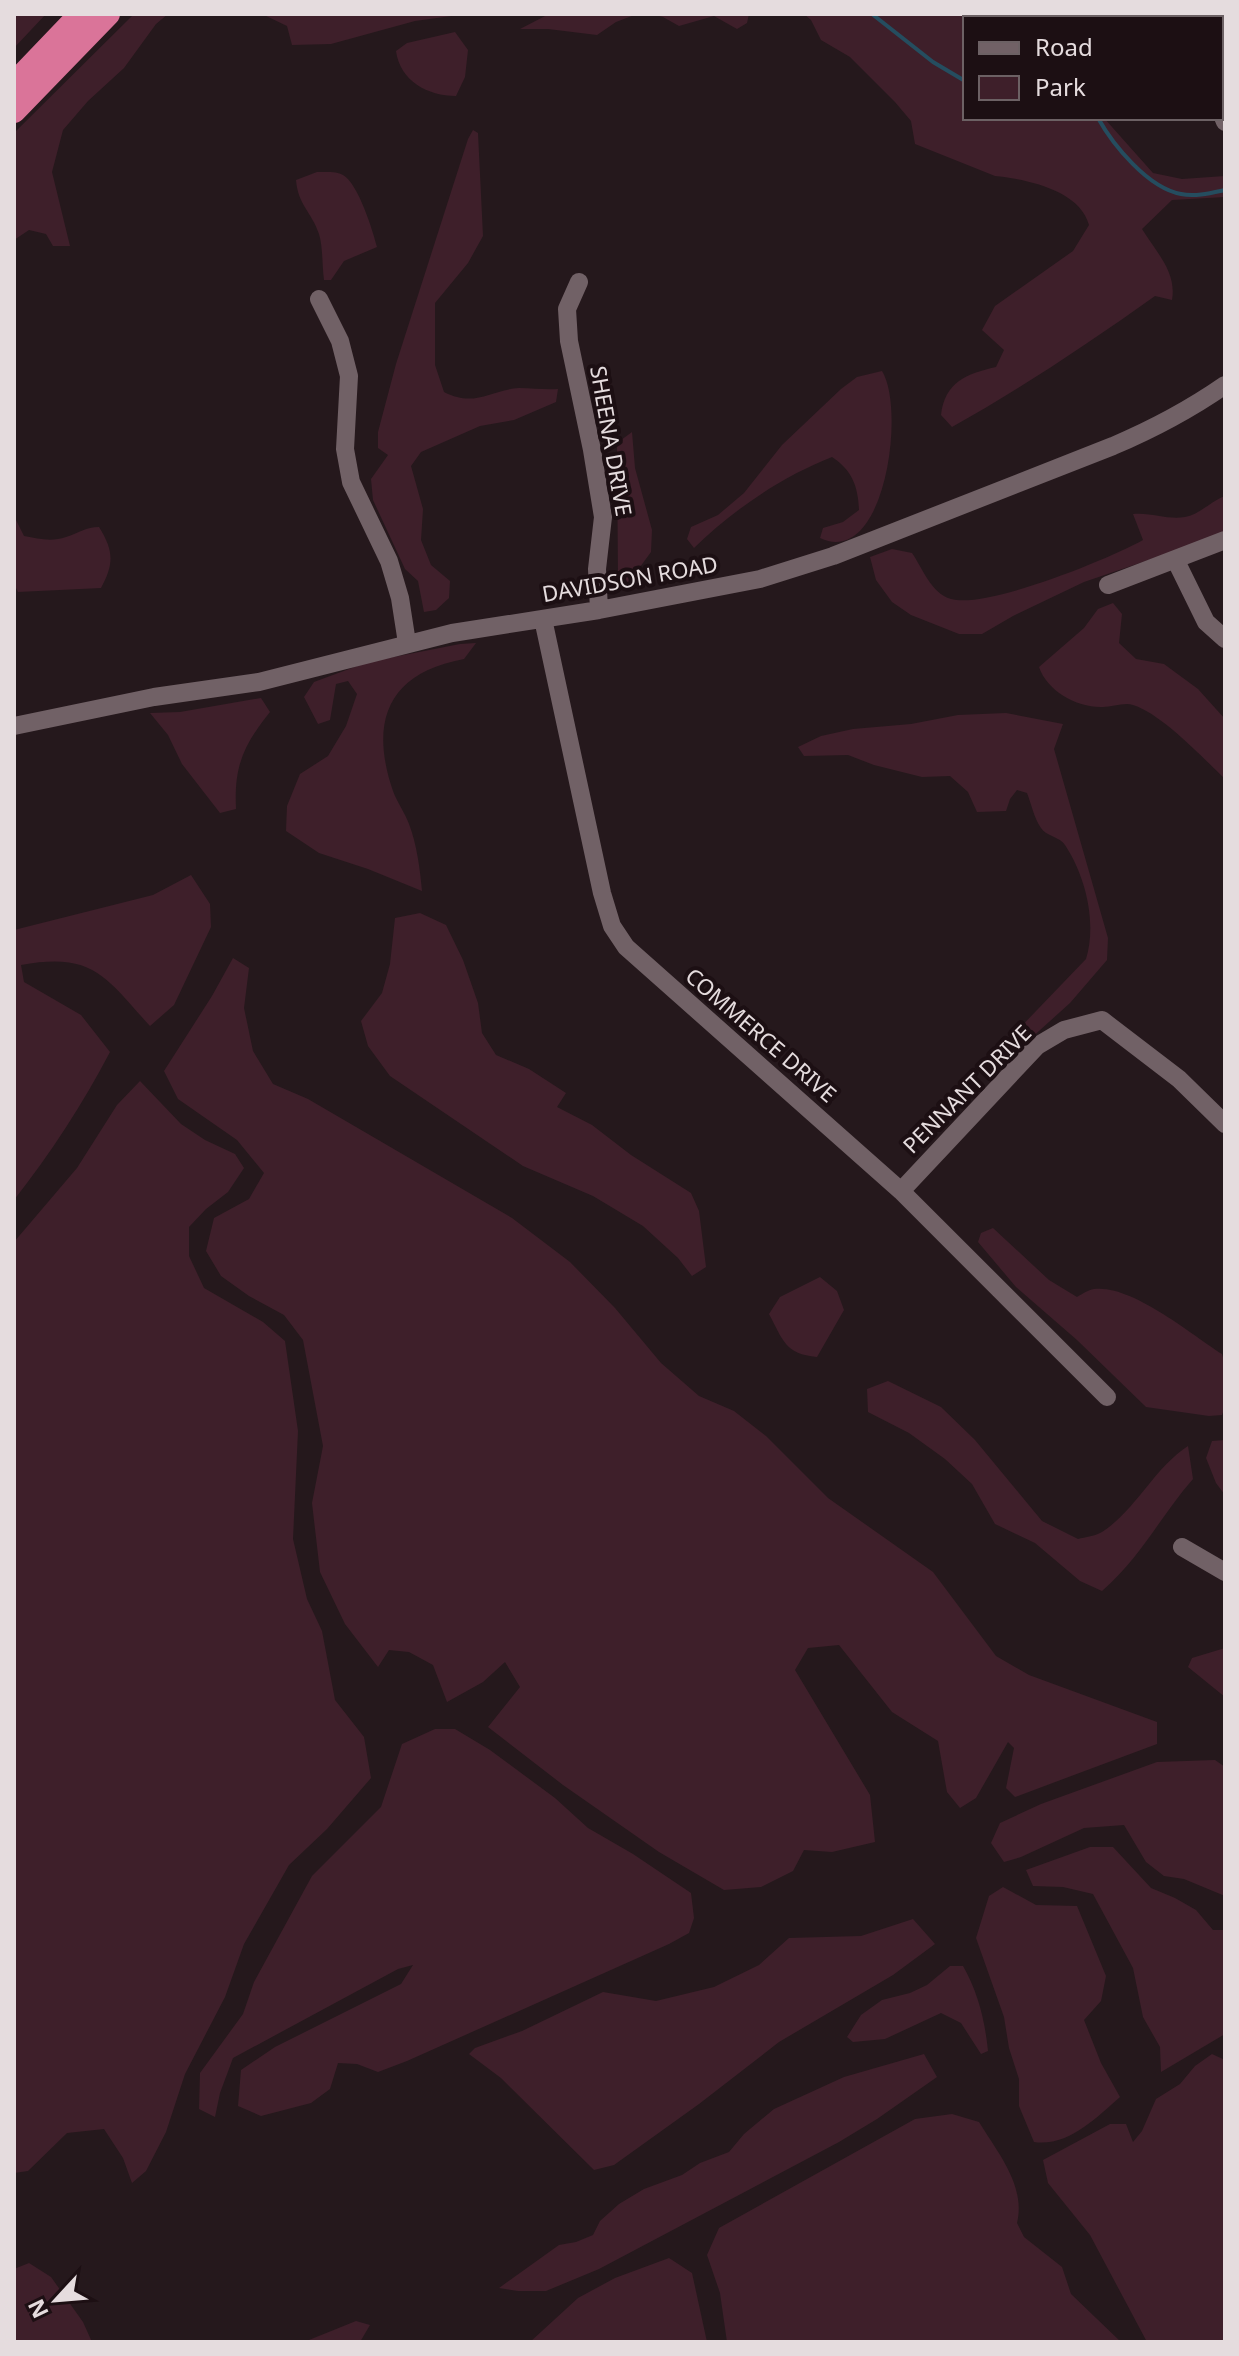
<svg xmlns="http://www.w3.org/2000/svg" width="1239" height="2356" font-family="'Noto Sans',sans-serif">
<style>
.green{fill:#3e1f2a}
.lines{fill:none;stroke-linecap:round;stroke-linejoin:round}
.stream{stroke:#254d5f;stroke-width:4}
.minor{stroke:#716166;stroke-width:18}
.highway{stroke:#da7499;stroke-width:24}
.labels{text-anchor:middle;stroke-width:8;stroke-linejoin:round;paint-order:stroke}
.street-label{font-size:22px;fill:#e5dcde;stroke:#1c0f13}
</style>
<rect width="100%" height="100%" fill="#25181c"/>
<path class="green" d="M14,14H46L14,48Z
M134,14H168L156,24L124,68L88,101L63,130L52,172L70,246H53L46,234L29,230L14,240V133Z
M262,14H466L415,21L331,44L292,45L287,26Z
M549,14H637L616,22L597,35L548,29H520Z
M651,14H749L747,23L737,29L714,16L679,26L663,17Z
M804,14H1118L1129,18H965V118H1104L1153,173L1182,179L1225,176V197L1172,200L1142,229C1156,252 1177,272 1172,300L1155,296C1089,343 1022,388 952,427L941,415C945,382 966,374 996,367L1004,350L982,330L995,306L1073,251L1089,225C1080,190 1026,179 995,176L915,144L911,121L895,102L850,57L821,40L811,20Z
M455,32L468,50L465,77L456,96C428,96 400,81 396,51L407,43Z
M473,130L478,133L483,236L468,263L435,303V365L444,392C475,408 490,390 519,388C532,388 545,390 558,389L556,402L514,420L480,426L421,452L411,466L423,509L421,540L431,565L450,581L449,598L436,610L424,612L418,581L405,569L373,500L371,479L388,455L378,448V432L396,364L468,139Z
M317,172C325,172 337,171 343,175C358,183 373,231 377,247L344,261L331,280H324C322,265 323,247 319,234C311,211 298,205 296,180Z
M882,371C906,409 885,569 820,538L823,528L843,522L859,510C858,486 852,470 832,457C781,477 733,510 694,548L687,539L691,527L718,515L744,493L782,445L841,389L857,377Z
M632,432L635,468L652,530L651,552L629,582L618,581L617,443Z
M1225,496V534L1084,582L1013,616L982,634H959L911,615L892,602L876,580L870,557L892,549L912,553C923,569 931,593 951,599C987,609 1109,559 1143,540L1133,514C1151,512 1167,520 1185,517C1199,515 1211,501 1225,496Z
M14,516L24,536C39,539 52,542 66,537C79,533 86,527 99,527C114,551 114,564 101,588L18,592L14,584Z
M1113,603L1122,614L1119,643L1136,659L1164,664L1198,689L1225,719V779C1203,758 1162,714 1133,705C1125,702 1112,707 1103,707C1077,708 1047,691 1039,667L1084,628L1098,609Z
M476,643L464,659C388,673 369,721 393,791C397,802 405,813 409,824C417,845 420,869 422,891L368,869L319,853L286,831L287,806L300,774L328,756L346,726L357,694L348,681L336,684L330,720L318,724L304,697L314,682L368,662L460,644Z
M261,698L270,712C243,746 234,766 236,809L220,813L182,764L168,735L150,713L180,712Z
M1006,713L1063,724L1054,749L1108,938L1107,960L1070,1003L998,1068L991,1067L989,1060L1086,959C1097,923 1086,877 1065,845C1060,837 1046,836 1041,828C1034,818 1031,803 1027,793L1017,790L1010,799L1006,811L977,812L968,792L950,776L922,777L874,765L848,755L804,756L798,747L821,736L853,729L911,724L958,715Z
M191,875L210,904L211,927L174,1005L150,1026C105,977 94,952 21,965L24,982L81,1015L110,1052C82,1105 51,1153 14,1200V930L153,895Z
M420,913L446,925L463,960L478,1003L482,1033L496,1055L529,1069L566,1093L557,1107L592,1125L631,1155L691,1193L699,1211L706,1267L692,1276L678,1258L643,1226L593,1196L523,1166L390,1076L368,1046L361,1021L382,993L390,964L395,918Z
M233,958L249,968L244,1008L253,1051L273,1084L308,1099L512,1218L570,1262L615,1308L661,1363L699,1396L734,1411L766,1436L828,1498L933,1572L996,1656L1029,1675L1157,1722V1744L1015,1797L1006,1788L1014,1748L1008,1742L976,1798L960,1808L947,1792L938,1741L892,1712L839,1645L808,1648L795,1670L870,1795L875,1842L832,1852L804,1850L793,1871L761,1887L724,1890L659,1852L563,1785L488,1727L520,1687L505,1662L483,1682L447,1702L433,1665L409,1652L389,1650L378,1667L345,1624L320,1572L312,1503L323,1446L303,1340L284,1315L249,1296L221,1276L206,1251L214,1218L249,1199L264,1173L237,1140L178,1099L164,1071L212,996Z
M140,1081L181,1124L205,1140L235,1154L244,1168L228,1192L206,1209L189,1227V1256L204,1288L263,1322L285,1341L298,1431L293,1539L307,1599L322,1631L335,1700L364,1737L371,1778L327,1829L289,1865L244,1944L225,1997L185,2074L166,2132L146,2171L132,2183L123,2158L104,2129L67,2133L28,2171L14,2173V1242L77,1168L117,1105Z
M993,1228L1049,1280L1077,1297C1082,1294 1088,1290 1094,1289C1131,1284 1191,1334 1222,1354C1227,1370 1229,1399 1222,1415L1209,1416L1146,1407L1077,1340L1016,1287L978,1242L981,1233Z
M820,1277L837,1291L844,1310L817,1357C785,1354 783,1340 769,1314L780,1297Z
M888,1381L941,1407L975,1440L1042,1521L1078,1539C1085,1537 1096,1536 1102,1532C1136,1510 1154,1468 1188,1446L1193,1479C1159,1518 1142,1556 1102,1591L1080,1581L1035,1543L995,1524L972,1484L945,1459L909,1433L868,1412L867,1389Z
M1225,1440V1495L1216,1483L1206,1458L1212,1441Z
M1225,1648V1697L1188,1667L1192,1658Z
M435,1729H455L490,1750L555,1798L588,1828L633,1854L691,1893L694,1918L689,1933L669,1944L407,2061L378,2072L357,2064L338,2063L330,2089L311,2103L261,2116L238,2106L241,2070L275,2047L401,1984L413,1965L398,1969L233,2058L220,2093L215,2117L199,2109L200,2073L243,2014L254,1982L312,1876L381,1807L402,1744Z
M1215,1760L1225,1767V1896L1184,1879L1164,1876L1146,1862L1124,1825L1084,1828L1021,1857L1004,1862L991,1843L1000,1823L1041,1804L1157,1762Z
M1090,1847H1113L1151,1888L1175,1898L1196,1910L1213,1930H1225V2034L1161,2072L1160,2047L1143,2017L1133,1968L1093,1894L1063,1887L1033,1886L1026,1870Z
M1003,1887L1036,1905L1077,1906L1106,1976L1101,2001L1084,2020L1101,2063L1120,2097C1096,2118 1068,2147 1034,2142L1019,2106V2079L1009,2048L1004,2017L976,1938L989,1896Z
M913,1919L935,1944L893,1975L779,2042L699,2104L614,2165L594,2170L501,2078L469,2054L475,2048L522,2031L603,1992L656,2001L714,1987L759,1965L789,1938L861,1936Z
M950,1966H963C978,1992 985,2021 988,2051L981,2054L961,2023L941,2013L885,2039L853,2042L847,2037L861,2015L882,2000L910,1993L927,1985Z
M924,2054L937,2077L877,2119L839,2142L599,2269L546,2291H518L499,2288L559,2245L576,2242L593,2235L600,2221L619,2204L644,2189L682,2175L700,2163L729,2152L744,2134L774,2109L844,2077Z
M1212,2054L1225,2060V2342H1147L1090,2235L1048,2183L1043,2160L1110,2124H1126L1133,2142L1142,2131L1156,2099L1180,2084L1195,2066Z
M952,2114L979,2122C998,2153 1026,2186 1017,2223L1024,2237L1062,2267L1071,2294L1121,2342H727L720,2293L707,2255L719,2228L915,2119Z
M669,2258L692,2273L707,2342H530L578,2298L615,2278Z
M29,2263L51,2277L83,2322L92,2342H14V2269Z
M356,2321L370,2325L360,2342H304Z"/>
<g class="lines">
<path class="stream" d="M872,14L933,62L965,81
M1098,118C1113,145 1148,188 1181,194C1195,197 1211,193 1225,190"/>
<path class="minor" d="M1181,14L1182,18
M1221,112L1225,122
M579,282L567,309L569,341L592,450L603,517L597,569L599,610
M319,299L340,341L349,376L345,449L351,482L389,561L400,598L407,643
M1176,561L1206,622L1225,639
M1108,585L1225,540
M543,619L602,893L612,926L626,947L901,1191L1107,1397
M14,726L154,697L259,682L452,633L599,610L760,579L833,556L1113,446C1153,429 1189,410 1225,385
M901,1191L1037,1046L1064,1030L1102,1020L1179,1079L1225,1124
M1182,1547L1225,1572"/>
<path class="highway" d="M14,84L81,14
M14,111L108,14"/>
</g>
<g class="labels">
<g class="street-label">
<text transform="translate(611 441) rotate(80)" y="8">SHEENA DRIVE</text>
<text transform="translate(630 579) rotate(-10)" y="8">DAVIDSON ROAD</text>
<text transform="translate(761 1035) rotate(41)" y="8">COMMERCE DRIVE</text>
<text transform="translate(967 1089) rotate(-45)" y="8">PENNANT DRIVE</text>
</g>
</g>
<rect width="1239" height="2356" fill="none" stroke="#e5dcde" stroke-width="32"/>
<rect x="963" y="16" width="260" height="104" fill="#1c0f13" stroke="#6c6164" stroke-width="2"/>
<rect x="979" y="42" width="40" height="12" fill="#716166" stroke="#6c6164" stroke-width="2"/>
<text x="1035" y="56" font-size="24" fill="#e5dcde">Road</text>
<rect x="979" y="76" width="40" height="24" fill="#3e1f2a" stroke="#6c6164" stroke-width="2"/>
<text x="1035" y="96" font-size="24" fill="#e5dcde">Park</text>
<g transform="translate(56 2300) rotate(244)" stroke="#1c0f13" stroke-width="6" paint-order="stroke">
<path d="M0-6L14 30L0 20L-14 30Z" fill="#e5dcde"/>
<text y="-12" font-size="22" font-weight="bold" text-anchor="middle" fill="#e5dcde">N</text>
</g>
</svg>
